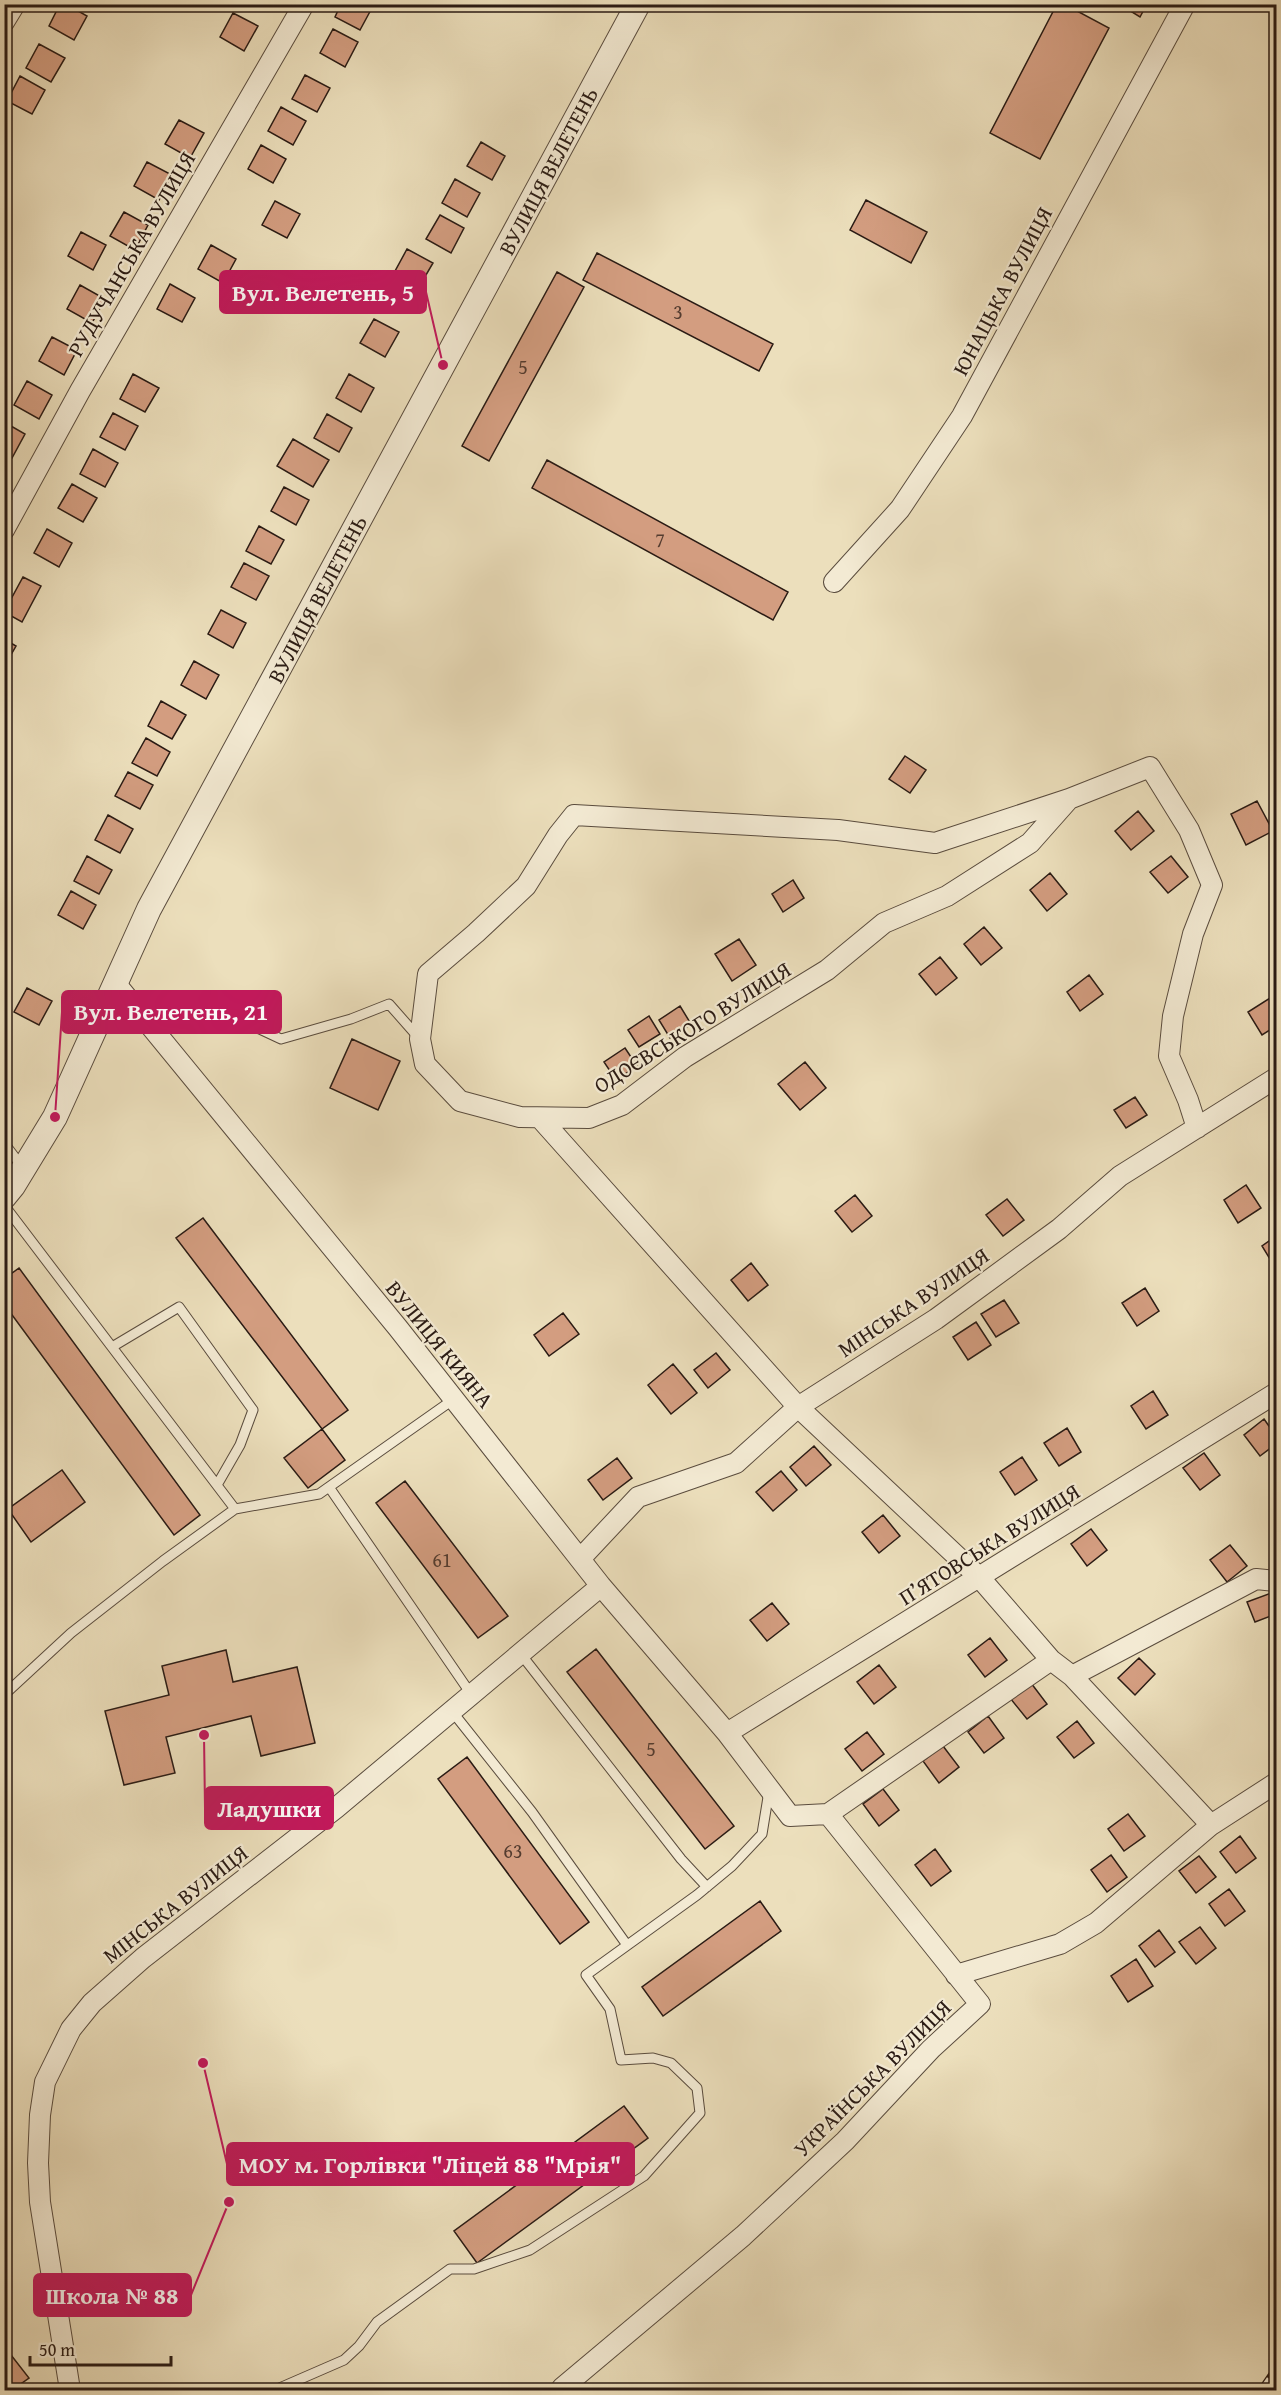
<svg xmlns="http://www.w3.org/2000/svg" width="1281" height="2395" font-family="'Gentium Book Plus',serif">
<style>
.building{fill:#d39d80;stroke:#2a1b14;stroke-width:1.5}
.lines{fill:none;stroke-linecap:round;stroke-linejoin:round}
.service-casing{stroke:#5a4c3e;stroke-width:11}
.minor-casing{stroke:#5a4c3e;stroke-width:22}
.tertiary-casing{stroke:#5a4c3e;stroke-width:26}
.service{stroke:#f3ead3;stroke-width:9}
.minor{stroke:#f3ead3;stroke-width:20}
.tertiary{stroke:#f3ead3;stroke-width:24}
.rail-casing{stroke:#2a1b14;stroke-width:7}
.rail{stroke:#f3ead3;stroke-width:4.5;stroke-dasharray:14;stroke-linecap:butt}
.labels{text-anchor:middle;stroke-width:4.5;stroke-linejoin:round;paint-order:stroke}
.number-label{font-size:20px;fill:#543c2f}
.street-label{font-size:22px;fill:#2a1b14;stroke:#f3ead3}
.leader{fill:none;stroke:#c2185b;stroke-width:2}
.callout-dot{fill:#c2185b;stroke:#f3ead3;stroke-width:2}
.callout{fill:#c2185b;stroke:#c2185b;stroke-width:2}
.callout-label{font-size:24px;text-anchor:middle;font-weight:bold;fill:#fff}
</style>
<rect width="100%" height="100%" fill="#ecdfbc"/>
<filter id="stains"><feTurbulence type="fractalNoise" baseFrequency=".00333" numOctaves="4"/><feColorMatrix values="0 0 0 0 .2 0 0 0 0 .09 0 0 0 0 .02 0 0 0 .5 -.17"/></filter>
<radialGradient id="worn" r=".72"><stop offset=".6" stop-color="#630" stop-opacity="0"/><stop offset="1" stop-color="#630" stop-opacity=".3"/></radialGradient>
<path class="building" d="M60,4H66L87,16L74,40L49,26Z
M341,4L373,6L360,30L335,17Z
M1057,4H1064L1109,28L1040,159L990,133Z
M1119,4H1147L1140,17Z
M233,13L258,26L244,51L220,37Z
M333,29L358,42L345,67L320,53Z
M39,44L65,58L51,82L26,68Z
M305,75L330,88L317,112L292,99Z
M20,76L45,90L32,114L7,101Z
M281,107L306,121L293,145L268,131Z
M179,120L204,133L190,158L165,144Z
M481,142L505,156L492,180L467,166Z
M261,145L286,159L273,183L248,169Z
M147,162L172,175L159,200L134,186Z
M455,179L480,193L467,217L442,203Z
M866,200L927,232L911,263L850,230Z
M275,201L300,214L287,238L262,225Z
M124,212L148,225L135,250L110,236Z
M440,215L464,228L451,253L426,239Z
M81,232L106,245L93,270L68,256Z
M211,245L236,259L223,283L198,269Z
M407,249L433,263L419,287L394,273Z
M597,253L773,344L759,371L583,280Z
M557,272L584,287L489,461L462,446Z
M170,284L195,298L182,322L157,309Z
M80,285L105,299L92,323L67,309Z
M374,319L399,332L385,357L360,343Z
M52,337L77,350L64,375L39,361Z
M133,374L159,388L145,412L120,399Z
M349,374L374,388L361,412L336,398Z
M27,381L52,395L39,419L14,405Z
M113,413L138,426L125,450L100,437Z
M327,414L352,428L339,452L314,438Z
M4,422L25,434L12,458L4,454Z
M293,439L329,460L313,487L277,466Z
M93,449L118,463L105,487L80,474Z
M547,460L788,592L773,620L532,488Z
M72,484L97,498L83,522L58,508Z
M284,487L309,500L296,525L271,511Z
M259,526L284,540L271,564L246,551Z
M47,529L72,543L59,567L34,553Z
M244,563L269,576L256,600L231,587Z
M23,577L41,586L22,622L4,612Z
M221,610L246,623L233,648L208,634Z
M4,639L16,646L4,667Z
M194,661L219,675L206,699L181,685Z
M161,701L186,715L172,739L148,726Z
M146,738L170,752L157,776L132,763Z
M905,756L926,770L910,793L889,779Z
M128,772L153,785L140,809L115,796Z
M1257,801L1273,831L1246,845L1231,814Z
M1138,811L1154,831L1131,850L1115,831Z
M108,815L133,829L120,853L95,840Z
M87,856L112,870L99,894L74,881Z
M1171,856L1188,877L1168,893L1150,872Z
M1050,873L1067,894L1047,911L1030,890Z
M793,880L804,898L783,912L772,894Z
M71,891L96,905L83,929L58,915Z
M984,927L1002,948L981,965L964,944Z
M739,939L756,965L732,981L715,954Z
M940,957L957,978L936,995L919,974Z
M1089,975L1103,994L1080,1011L1067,992Z
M27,988L52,1001L39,1025L14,1012Z
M1270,998L1276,1008V1026L1262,1035L1248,1012Z
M680,1006L691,1024L670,1038L659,1020Z
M649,1016L660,1034L639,1047L628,1030Z
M352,1039L400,1061L378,1110L330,1088Z
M625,1048L637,1066L616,1080L604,1062Z
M805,1062L826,1088L800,1110L778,1084Z
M1135,1097L1147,1115L1126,1128L1114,1110Z
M1246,1185L1261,1208L1238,1223L1224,1200Z
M855,1195L872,1216L852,1232L835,1211Z
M1007,1199L1024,1220L1003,1236L986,1215Z
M203,1218L348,1410L322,1429L176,1238Z
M1276,1236V1269L1262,1246Z
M751,1263L768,1285L748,1301L731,1280Z
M19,1268L200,1515L174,1535L4,1304V1279Z
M1145,1288L1159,1311L1137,1326L1122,1303Z
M1004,1300L1019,1323L996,1337L981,1314Z
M563,1313L579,1334L549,1356L534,1335Z
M976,1322L991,1345L968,1360L953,1337Z
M716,1353L730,1370L708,1388L694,1370Z
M673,1364L697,1393L671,1414L648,1385Z
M1153,1391L1168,1415L1146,1429L1131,1406Z
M1264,1419L1276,1436V1444L1260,1456L1244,1435Z
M1067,1428L1081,1452L1059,1466L1044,1443Z
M322,1429L345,1460L308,1488L284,1458Z
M814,1446L831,1465L806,1486L790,1467Z
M1204,1453L1220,1475L1200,1490L1183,1468Z
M1022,1457L1037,1480L1015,1495L1000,1472Z
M617,1458L632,1478L603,1500L588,1480Z
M62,1470L85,1502L31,1542L8,1509Z
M781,1471L797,1490L773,1511L756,1492Z
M405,1481L508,1616L478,1638L376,1503Z
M883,1515L900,1536L879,1553L862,1532Z
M1091,1529L1107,1550L1087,1566L1071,1544Z
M1230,1545L1247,1566L1227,1582L1210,1560Z
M1274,1592L1276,1599V1614L1255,1622L1247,1602Z
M772,1603L789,1624L767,1641L750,1620Z
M990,1638L1007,1660L985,1677L968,1655Z
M596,1649L734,1826L705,1849L567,1672Z
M226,1650L233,1682L297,1667L315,1743L261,1756L251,1716L166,1737L175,1773L124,1785L105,1711L169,1695L162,1666Z
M1139,1658L1155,1674L1135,1695L1118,1678Z
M879,1665L896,1687L874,1704L857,1682Z
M1031,1683L1047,1704L1027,1719L1010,1698Z
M988,1716L1004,1738L984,1753L968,1732Z
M1077,1721L1094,1743L1074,1758L1057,1737Z
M867,1732L884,1754L862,1771L845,1749Z
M943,1746L959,1767L939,1783L923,1761Z
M467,1757L589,1922L560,1944L438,1779Z
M883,1789L899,1810L879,1826L863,1804Z
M1128,1814L1145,1836L1124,1851L1108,1829Z
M1240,1836L1256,1858L1236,1873L1220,1852Z
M935,1849L951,1871L931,1886L915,1865Z
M1111,1855L1127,1877L1107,1892L1091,1870Z
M1199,1856L1216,1877L1196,1893L1179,1871Z
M1229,1889L1245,1911L1225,1926L1209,1904Z
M760,1901L781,1931L663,2016L642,1987Z
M1200,1927L1216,1948L1196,1964L1179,1942Z
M1159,1930L1175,1952L1155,1967L1139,1946Z
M1136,1959L1153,1986L1128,2002L1111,1976Z
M624,2106L648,2138L477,2263L454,2231Z
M4,2346L29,2378L12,2390H4Z"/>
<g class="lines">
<defs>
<path id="service" d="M204,1003L281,1039L351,1019L389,1004L419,1038
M4,1143L23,1168
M4,1205L235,1509
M112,1347L179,1307L253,1410L240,1445L217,1485
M329,1487L471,1694
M520,1653L681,1859L707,1887
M4,1695L71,1633L163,1561L235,1509L319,1494L454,1399
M451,1710L532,1812L627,1945
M275,2390L344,2360L359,2346L377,2322L450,2269H474L530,2250L644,2176L700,2113L697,2088L671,2063L653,2058L621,2060L610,2009L586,1975L697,1895L732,1866L762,1834L769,1791"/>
<path id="minor" d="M4,22L15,4
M4,530L80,391L304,4
M834,582L900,509L962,416L1185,4
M1069,799L935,843L838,830L574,815L558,835L526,886L476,933L428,974L420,1039L425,1064L460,1101L520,1117L589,1118L622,1105L685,1057L827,970L884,923L947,896L1030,843L1069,799L1150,767L1189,830L1212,885L1193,934L1173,1016L1169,1056L1188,1100L1197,1128
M116,984L398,1328L601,1586L727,1733L790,1816L828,1814L980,2004L931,2049L845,2141L743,2236L562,2388L563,2390
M540,1118L798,1407L980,1578L1051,1660L1072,1676L1211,1825
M580,1559L638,1497L736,1463L798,1407L936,1319L1059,1229L1120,1176L1276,1078
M1072,1676L1256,1579L1276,1581
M727,1733L1276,1393
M828,1814L1051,1660
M956,1975L1060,1944L1096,1923L1211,1825L1276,1783
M70,2390L40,2202L38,2163L40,2115L45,2082L71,2029L92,2003L143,1958L336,1808L601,1586"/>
<path id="tertiary" d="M4,1197L13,1186L55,1117L149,909L638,4"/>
</defs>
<use href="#service" class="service-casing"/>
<use href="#minor" class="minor-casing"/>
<use href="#tertiary" class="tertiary-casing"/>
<use href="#service" class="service"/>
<use href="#minor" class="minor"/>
<use href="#tertiary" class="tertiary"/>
<defs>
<path id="rail" d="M1261,2390L1276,2368"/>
</defs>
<use href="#rail" class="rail-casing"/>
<use href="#rail" class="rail"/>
</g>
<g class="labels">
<g class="number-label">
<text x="678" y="319">3</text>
<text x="523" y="374">5</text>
<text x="660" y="547">7</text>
<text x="442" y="1567">61</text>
<text x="651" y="1756">5</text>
<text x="513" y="1858">63</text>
</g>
<g class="street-label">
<text transform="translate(548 171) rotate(-62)" y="8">ВУЛИЦЯ ВЕЛЕТЕНЬ</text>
<text transform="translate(131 254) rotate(-60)" y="8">РУДУЧАНСЬКА ВУЛИЦЯ</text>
<text transform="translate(1002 291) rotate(-62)" y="8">ЮНАЦЬКА ВУЛИЦЯ</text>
<text transform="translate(317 599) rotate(-62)" y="8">ВУЛИЦЯ ВЕЛЕТЕНЬ</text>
<text transform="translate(692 1027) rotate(-32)" y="8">ОДОЄВСЬКОГО ВУЛИЦЯ</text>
<text transform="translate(913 1302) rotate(-34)" y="8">МІНСЬКА ВУЛИЦЯ</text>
<text transform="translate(440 1344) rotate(51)" y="8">ВУЛИЦЯ КИЯНА</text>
<text transform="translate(989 1544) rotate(-32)" y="8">П’ЯТОВСЬКА ВУЛИЦЯ</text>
<text transform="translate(175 1904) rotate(-38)" y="8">МІНСЬКА ВУЛИЦЯ</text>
<text transform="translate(872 2078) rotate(-45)" y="8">УКРАЇНСЬКА ВУЛИЦЯ</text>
</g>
</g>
<path class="leader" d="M443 365L426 292M55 1117L62 1012M204 1735L205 1808M203 2063L227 2164M229 2202L191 2295"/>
<g class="callout-dot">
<circle cx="443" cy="365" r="6"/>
<circle cx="55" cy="1117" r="6"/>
<circle cx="204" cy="1735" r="6"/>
<circle cx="203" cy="2063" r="6"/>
<circle cx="229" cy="2202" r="6"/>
</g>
<g class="callout">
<rect x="220" y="271" width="206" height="42" rx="6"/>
<rect x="62" y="991" width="219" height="42" rx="6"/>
<rect x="205" y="1787" width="128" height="42" rx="6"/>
<rect x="227" y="2143" width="407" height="42" rx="6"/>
<rect x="34" y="2274" width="157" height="42" rx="6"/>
</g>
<g class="callout-label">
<text x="323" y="301">Вул. Велетень, 5</text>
<text x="171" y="1020">Вул. Велетень, 21</text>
<text x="269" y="1817">Ладушки</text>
<text x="430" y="2173">МОУ м. Горлівки "Ліцей 88 "Мрія"</text>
<text x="112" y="2304">Школа № 88</text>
</g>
<rect width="1281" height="2395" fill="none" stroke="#ecdfbc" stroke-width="24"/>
<rect x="6" y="6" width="1269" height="2383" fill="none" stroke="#2a1b14" stroke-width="3"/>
<rect x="12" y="12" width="1257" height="2371" fill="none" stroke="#2a1b14" stroke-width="1.5"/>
<path d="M30 2356v9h141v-9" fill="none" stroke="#2a1b14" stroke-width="3"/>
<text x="39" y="2356" font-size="18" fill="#2a1b14" stroke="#f3ead3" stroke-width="4.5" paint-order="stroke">50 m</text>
<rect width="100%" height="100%" filter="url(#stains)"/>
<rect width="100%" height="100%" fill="url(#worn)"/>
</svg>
